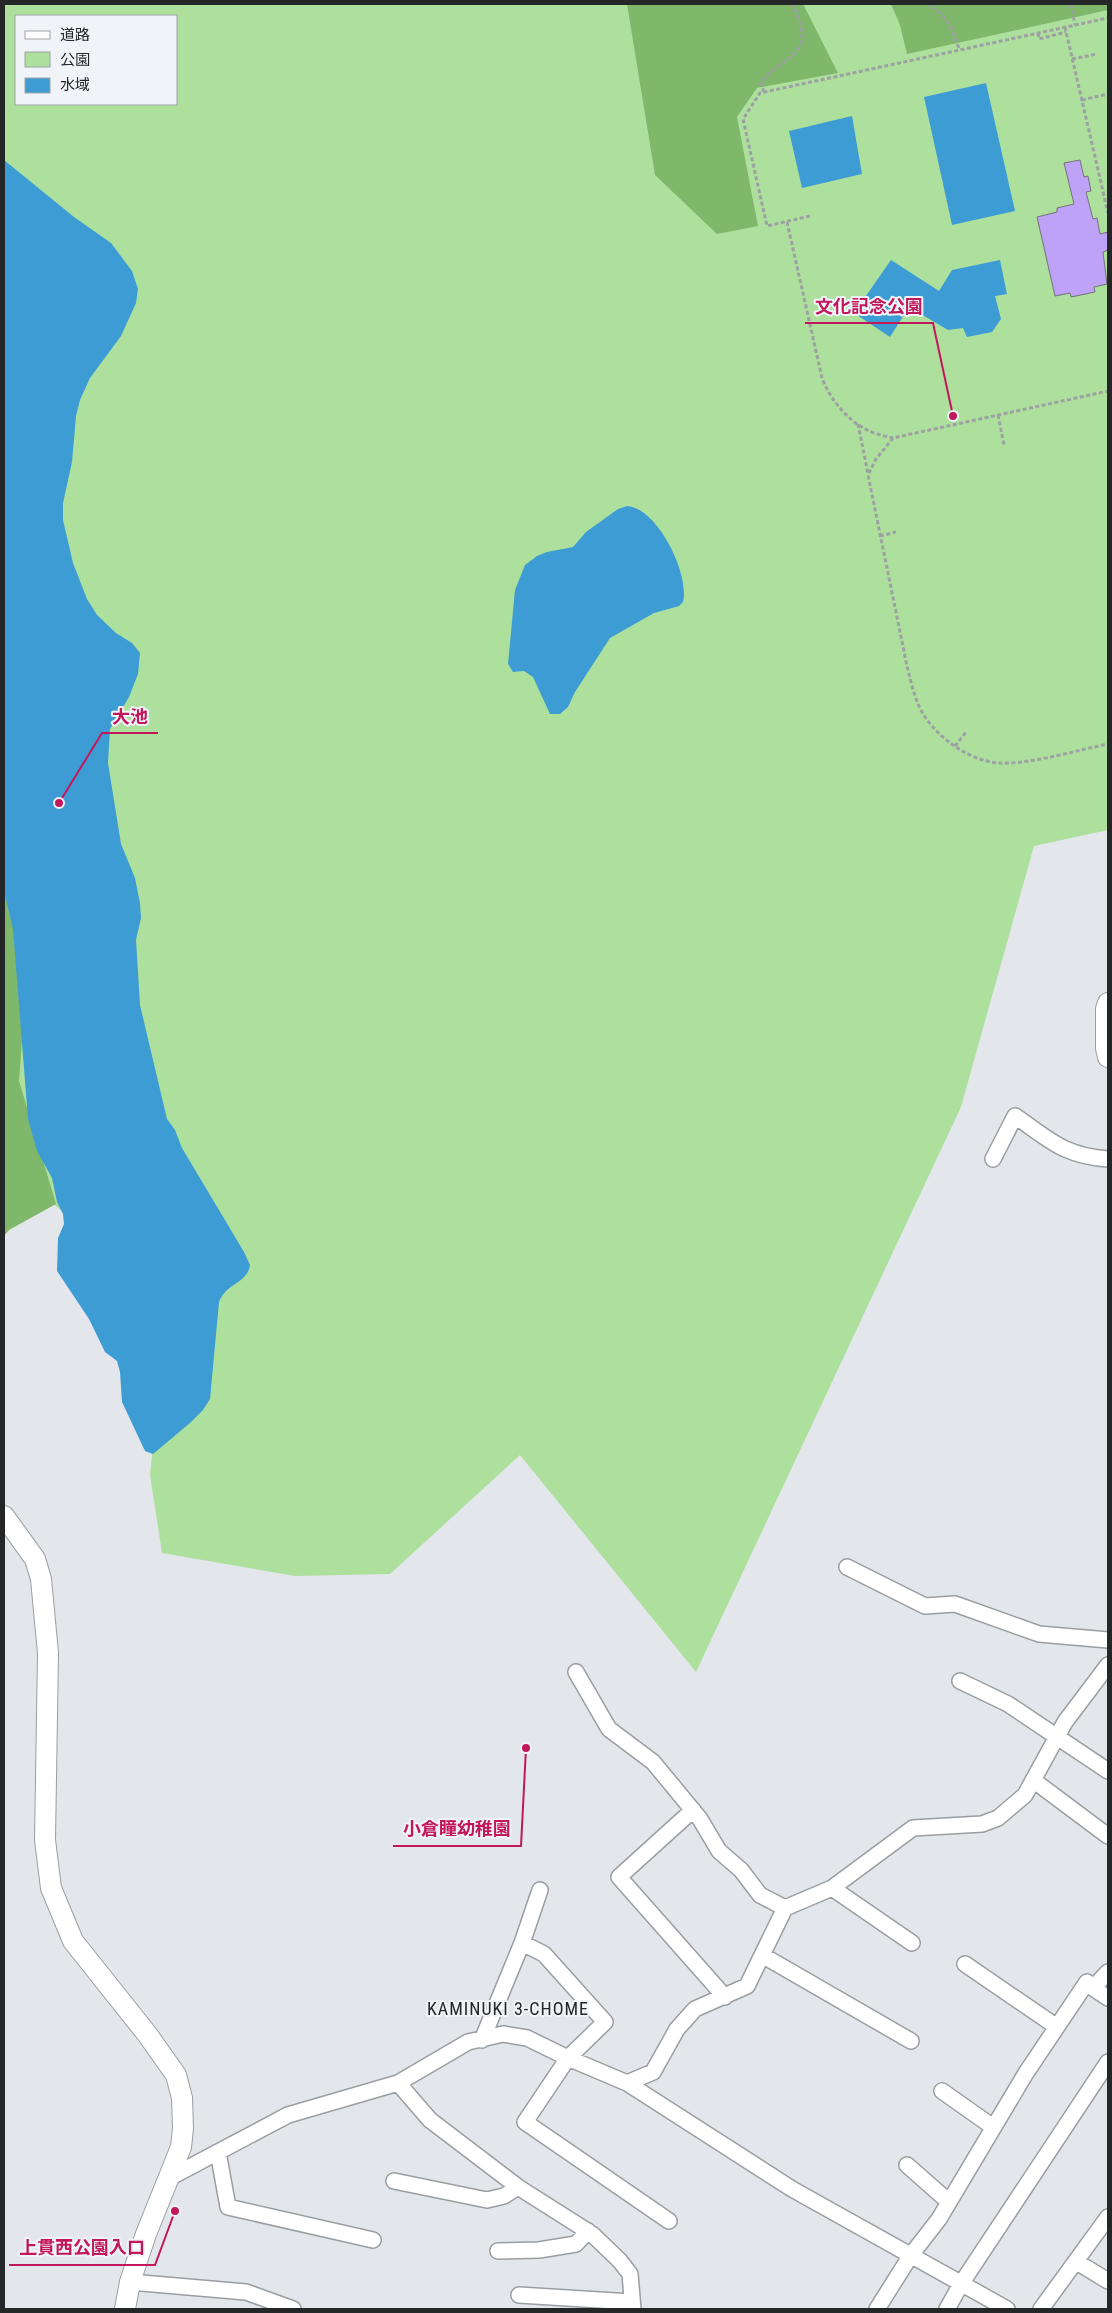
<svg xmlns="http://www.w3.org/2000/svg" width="1112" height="2313" font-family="'Roboto Condensed','Noto Sans JP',sans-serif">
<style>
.green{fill:#addf9d;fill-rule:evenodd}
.forest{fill:#7fb86b}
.water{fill:#3e9cd5}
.building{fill:#bda2f7;stroke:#747378}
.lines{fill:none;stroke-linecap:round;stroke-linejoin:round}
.street-casing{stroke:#9a9ea2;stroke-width:18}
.secondary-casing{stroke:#9a9ea2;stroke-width:22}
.path{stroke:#9ea1a4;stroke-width:3;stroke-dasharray:4 2.5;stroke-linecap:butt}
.street{stroke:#fff;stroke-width:15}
.secondary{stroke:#fff;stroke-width:20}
.labels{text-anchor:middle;stroke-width:4;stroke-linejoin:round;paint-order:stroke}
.neighbourhood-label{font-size:18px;letter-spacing:1px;fill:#242627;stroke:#f0f4f8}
.leader{fill:none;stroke:#c2185b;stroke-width:2}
.callout-dot{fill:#c2185b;stroke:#f0f4f8;stroke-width:2}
.callout-label{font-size:18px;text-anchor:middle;font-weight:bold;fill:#c2185b;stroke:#f0f4f8;stroke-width:4;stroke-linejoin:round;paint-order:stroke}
</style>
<rect width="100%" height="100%" fill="#e3e7eb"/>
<path class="green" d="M4,4H1108V830L1034,846L961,1107L696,1672L520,1455L390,1574L295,1576L162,1553L150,1475L161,1366L78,1223L4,1167ZM16,16H176V104H16Z"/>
<path class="forest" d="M627,4H803L838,73L757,88L737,117L758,226L717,234L655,175Z
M891,4H1108V10L907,54L900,25Z
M4,864L20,916L24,1014L19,1081L56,1204L9,1230L4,1236Z"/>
<path class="water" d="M986,83L1015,211L952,225L924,97Z
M852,116L862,174L802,188L789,131Z
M4,160L74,217L111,243L132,271L138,289L136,303L121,336L90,378L80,400L76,416L72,462L63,503V520L73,563L87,599L97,615L116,633L132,643L140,653L138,674L129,697L110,729L108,763L121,844L135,878L140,903L141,918L136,940L140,1005L167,1119L175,1130L182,1148L244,1252L250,1265C247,1284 227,1282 219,1302L210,1399L203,1410L190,1423L153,1454L145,1451L122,1402L120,1372L117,1361L105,1352L89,1319L57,1271L58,1238L64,1224L63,1214L57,1202L52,1178L37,1151L28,1119L13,929L4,891Z
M891,260L939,291L952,270L1000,260L1007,294L995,296L1001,319L992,332L967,337L963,328L948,330L909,307L890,337L854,313Z
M627,506C658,508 690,575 683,602L679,606L654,613L610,638L575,692L568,707L560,714H550L533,677L524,671L513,672L508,664L515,590L525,565L537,556L547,552L573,547L586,532L618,509Z"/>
<path class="building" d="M1080,160L1084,177L1088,176L1091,191L1086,192L1093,219L1097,218L1100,234L1108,232V250L1103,252L1107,284L1094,287L1095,292L1071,297L1070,293L1055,296L1037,217L1057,212V208L1074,204L1064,163Z"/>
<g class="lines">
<defs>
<path id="street" d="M993,1159L1015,1116C1050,1140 1064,1156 1108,1159
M847,1567L925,1606L955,1604L1039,1634L1108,1640
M576,1672L609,1729L653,1762L700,1819L719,1851L741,1870L760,1895L785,1908
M960,1681L1008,1704L1108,1771
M1033,1780L1108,1836
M693,1810L619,1877L725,1997
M832,1888L912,1943
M522,1943L540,1890
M762,1955L911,2041
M965,1964L1057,2027
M1093,1988L1108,1998
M482,2040L522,1943L544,1954L605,2022L568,2058L525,2122L669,2221
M398,2083L430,2120L518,2187L592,2234L620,2261L630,2274L633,2309
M627,2083L653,2072L677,2029L695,2009L747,1986L785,1908L832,1888L913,1828L982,1824L998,1818L1025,1795L1065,1722L1108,1665
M942,2091L993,2127
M218,2152L228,2207L373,2240
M907,2165L949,2202
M169,2178L288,2115L398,2083L468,2042L503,2034L527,2038L568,2058L627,2083L792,2189L1007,2309
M394,2181L487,2200L504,2196L518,2187
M498,2251L539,2250L576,2244L588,2231
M1077,2262L1108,2281
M130,2282L246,2292L293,2309
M519,2295L632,2302
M877,2309L911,2255L939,2219L1026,2073L1087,1982L1093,1988L1108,1972
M947,2309L961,2284L1108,2062
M1041,2309L1108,2217"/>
<path id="secondary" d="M1108,1003L1106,1009V1048L1108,1057
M4,1516L35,1559L41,1579L48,1653L45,1840L51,1888L73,1941L147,2034L176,2075L182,2098L183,2128L181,2147L146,2234L130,2282L125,2309"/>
</defs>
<use href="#street" class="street-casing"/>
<use href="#secondary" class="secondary-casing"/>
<path class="path" d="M927,4C947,14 952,29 959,49
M1071,4L1075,25
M1065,27L1108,213
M1038,33L1039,39L1066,32
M1072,59L1097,54
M764,92L761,83C771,65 804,57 802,34C802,24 796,13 793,4
M1082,100L1108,94
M810,216L767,226L743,119L760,93L1108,18
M787,222L822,378C830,399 846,419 867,430C874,434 885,436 893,438L1108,391
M998,415L1004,445
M858,424L868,474
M893,438L876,459L868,475L907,666C911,682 915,702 925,717C941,740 969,760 998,763C1028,765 1078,750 1108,744
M880,536L896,532
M955,746L966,732"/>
<use href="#street" class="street"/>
<use href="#secondary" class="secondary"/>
</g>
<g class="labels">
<g class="neighbourhood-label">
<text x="508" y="2015">KAMINUKI 3-CHOME</text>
</g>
</g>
<path class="leader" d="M953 416L933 323H805M59 803L102 733H158M526 1748L521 1846H393M175 2211L155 2265H9"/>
<g class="callout-dot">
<circle cx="953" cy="416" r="5"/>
<circle cx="59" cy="803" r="5"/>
<circle cx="526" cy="1748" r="5"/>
<circle cx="175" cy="2211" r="5"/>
</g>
<g class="callout-label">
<text x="869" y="313">文化記念公園</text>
<text x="130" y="723">大池</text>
<text x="457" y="1835">小倉瞳幼稚園</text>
<text x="82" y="2254">上貫西公園入口</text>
</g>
<rect width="1112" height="2313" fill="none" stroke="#242627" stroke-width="10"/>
<rect x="15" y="15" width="162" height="90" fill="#f0f4f8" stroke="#9ea2a4"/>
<rect x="25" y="31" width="25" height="8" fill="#ffffff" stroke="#9ea2a4"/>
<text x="60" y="40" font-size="15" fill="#242627">道路</text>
<rect x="25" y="52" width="25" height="15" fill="#addf9d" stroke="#9ea2a4"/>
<text x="60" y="65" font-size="15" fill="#242627">公園</text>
<rect x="25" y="78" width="25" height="15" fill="#3e9cd5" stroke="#9ea2a4"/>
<text x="60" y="90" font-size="15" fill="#242627">水域</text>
</svg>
